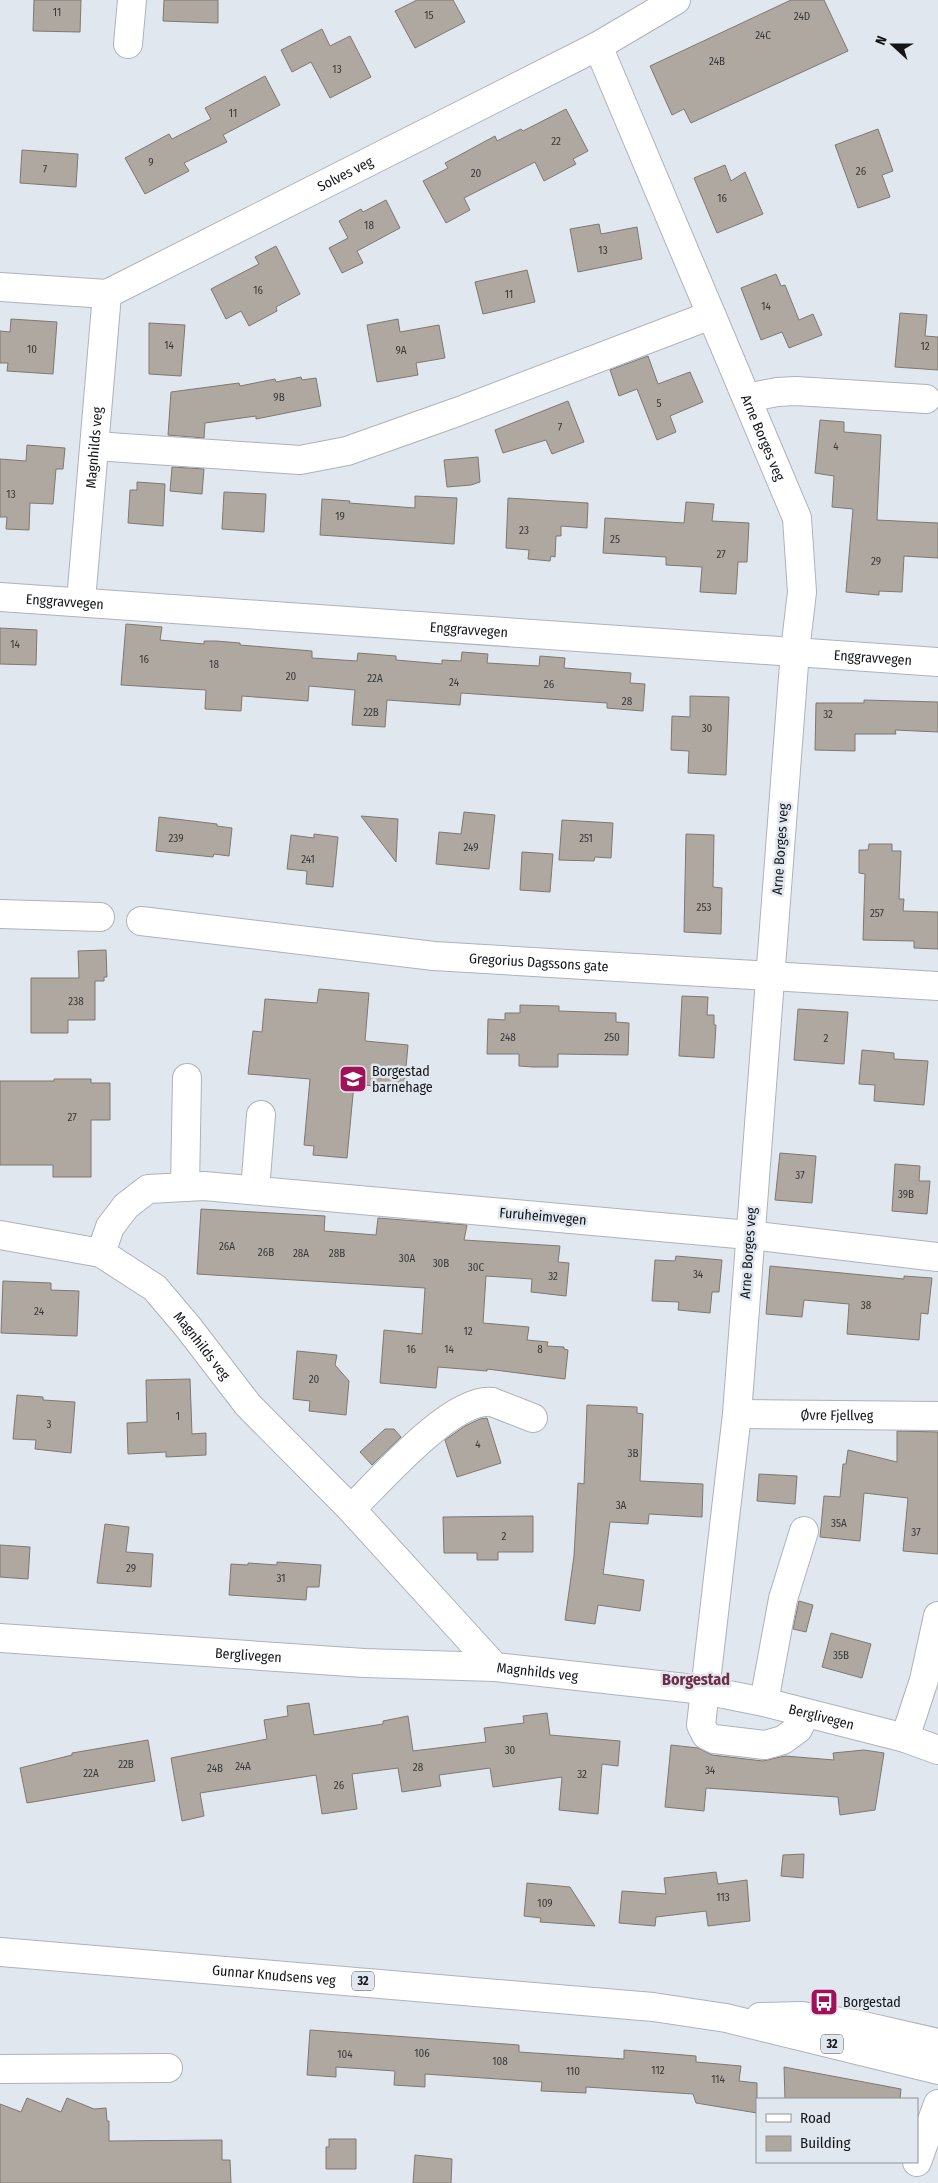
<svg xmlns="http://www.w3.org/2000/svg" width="938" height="2183" font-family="'Fira Sans Condensed',sans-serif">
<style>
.building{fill:#afa8a0;stroke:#7e7871}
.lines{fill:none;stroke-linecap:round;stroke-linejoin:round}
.minor-casing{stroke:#adb2bb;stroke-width:30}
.major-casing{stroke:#adb2bb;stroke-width:30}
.minor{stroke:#fff;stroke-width:28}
.major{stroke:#fff;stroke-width:28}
.labels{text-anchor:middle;stroke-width:5;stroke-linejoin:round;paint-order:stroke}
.number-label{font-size:11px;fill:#3a3a3a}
.shield{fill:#e1e7ef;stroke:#515458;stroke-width:1}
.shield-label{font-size:12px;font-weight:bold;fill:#131518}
.street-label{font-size:14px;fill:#131518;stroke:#e1e7ef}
.poi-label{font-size:14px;fill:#131518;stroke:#e1e7ef;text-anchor:start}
.quarter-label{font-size:16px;font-weight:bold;fill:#702c46;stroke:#e1e7ef}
</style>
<rect width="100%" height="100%" fill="#e1e7ef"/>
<path class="building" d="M34,0H81L80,32L33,31Z
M164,0H218V23L163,21Z
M417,0H453L465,22L415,48L395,11Z
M791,0H824L848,51L691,123L684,109L672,115L650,66Z
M322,29L330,46L350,36L371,77L330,98L311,62L292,72L281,50Z
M265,76L280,105L223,135L227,142L184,163L189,171L145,194L125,158L169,134L172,139L211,119L205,108Z
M566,109L588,151L573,159L576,164L544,181L535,162L464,198L470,210L446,223L423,181L448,168L445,163L495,136L497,141L521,129L523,131Z
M878,129L893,171L882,175L890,197L858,208L835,145Z
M22,150L78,154L76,187L20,183Z
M725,165L731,181L745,172L763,214L717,233L694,178Z
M386,200L400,228L357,251L363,263L342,273L329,248L348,238L339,221L361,209L363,212Z
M599,224L601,234L637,227L642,259L578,272L570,229Z
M276,246L300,294L276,307L277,311L249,326L241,311L226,319L211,289L259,264L255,257Z
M527,270L535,302L483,314L475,282Z
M776,274L781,286L785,285L799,320L813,314L822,335L789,348L782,332L761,340L741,288Z
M900,313L927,315L925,336L938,337V370L895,367Z
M11,319L57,322L53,374L7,371L8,363H0V331L10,332Z
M398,319L400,332L439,325L445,358L416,363L418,375L377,382L367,325Z
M149,323L185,325L181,376L149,374Z
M648,356L658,384L690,372L703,402L670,416L676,432L657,440L637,389L619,396L610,370Z
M301,377L302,380L316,378L321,406L256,419V416L205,423L204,438L168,435L171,392L239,383L240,386L275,379L276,382Z
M568,401L584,442L552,454L546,440L503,453L495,430Z
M820,420L844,422V432L881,435L877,520L938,523V558L904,556L902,592L879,591V595L846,592L853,509L832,507L834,476L815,473Z
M27,445L65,448L63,469H56L53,504L30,503L29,530L6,529L7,517H0V459L26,461Z
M478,457L480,482L471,485L447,487L444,460Z
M172,467L204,469L202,494L170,491Z
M137,482L165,484L163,526L128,523L130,490H137Z
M224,492L266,494L264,532L222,529Z
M415,496L457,498L454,544L320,535L322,499L350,501L349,503L415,508Z
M508,498L588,503L587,528L561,526V536H556L555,557L551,556L550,561L528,559L529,550L506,548Z
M686,502L714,504L712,521L749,523L747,562H738L736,594L700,592L702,567L666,565V557L603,553L605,518L684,523Z
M126,624L162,627L160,640L204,644V641H216L240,643V645L312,651V658L357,661L358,653L396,656V660L442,664V660L461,661L462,652L488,654L487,663L539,666L540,656L565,658L564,668L631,673L630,683L645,684L643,711L607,708V703L461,693L460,705L387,700L385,727L352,725L355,690L309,686L308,701L242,696L241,711L205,709L206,690L121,685Z
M0,628L37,630L36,665L0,664Z
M690,696L729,697L726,775L688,773L689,751L671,750L672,716L690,717Z
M864,700L938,702V732L895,730L896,734H855V751L815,750L816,703H864Z
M464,812L495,815L489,869L436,864L439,832L461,834Z
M361,816L398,819L396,862Z
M159,817L217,824V826L232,828L229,856L214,854L213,857L156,851Z
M562,820L613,823L611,858L595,857L594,861L559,860Z
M314,834L338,837L333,887L306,884L307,871L287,869L291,835L314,838Z
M686,834L714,835L713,887L722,888L721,934L684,932Z
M869,844H892V851H901L899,899H904L903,911L938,912V949L914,948V941L863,940L865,874L859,873V850H868Z
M522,852L553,854L550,892L520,890Z
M106,950L107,977H104V981H95V1020H68V1033H31V978H79L78,951Z
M319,989L369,993L365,1041L408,1045L404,1089L354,1084L347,1158L313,1155L314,1146L304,1145L310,1079L248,1074L253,1031L262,1032L265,999L317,1003Z
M682,996L708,997L707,1015H714V1025H716L714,1058L679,1056Z
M520,1005L559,1006V1011L616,1013V1022L629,1023L628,1055L558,1054V1067H533L519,1066V1054H487L488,1019L505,1020V1013H520Z
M798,1009L848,1012L844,1064L794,1060Z
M862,1050L894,1053V1059L928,1061L924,1105L874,1101L875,1085L859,1084Z
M54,1079H91V1083H110V1120H91V1177H53V1165H0V1081H54Z
M780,1153L816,1156L812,1203L775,1200Z
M895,1164L920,1166L919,1181H930L927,1214L892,1211Z
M201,1209L325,1216L324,1231L376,1235L378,1218L467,1225L464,1240L560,1246L558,1262L569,1263L566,1296L531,1292L532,1279L486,1276L483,1323L529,1327L527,1340L548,1342L547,1346L564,1347V1349L568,1350L565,1379L487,1369V1371L438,1367L436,1388L380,1383L384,1330L422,1334L425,1288L197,1274Z
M676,1256L722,1260L719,1292H712L710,1313L678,1310L679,1302L652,1301L655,1260L675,1261Z
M770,1266L904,1279V1276L932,1278L928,1314L921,1313L919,1340L847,1334L849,1304L804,1300L802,1317L766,1314Z
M3,1281L51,1283V1290L79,1291L77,1336L1,1333Z
M297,1351L337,1355L335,1365L349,1381L346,1415L309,1411L310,1401L293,1399Z
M190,1379L192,1434L206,1433V1455L166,1457V1452L128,1454L127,1423L147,1422L146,1380Z
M17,1395L43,1397V1400L75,1402L71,1453L35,1449L36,1440L13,1439Z
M587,1405L637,1407V1413L643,1414L640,1481L703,1484L702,1517L649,1514L648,1524L610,1522L603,1574L644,1580L640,1611L598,1605L595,1624L565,1620L574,1556L578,1483L584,1484Z
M487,1418L501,1463L457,1477L445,1440L465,1426L480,1419Z
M385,1429H394L401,1437L372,1465L360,1452Z
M897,1431L938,1432V1554L903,1551L908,1498L864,1493L860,1541L820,1537L824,1496L840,1497L843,1464H846L848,1450L897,1462Z
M759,1474L797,1476L795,1504L757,1501Z
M533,1516V1552H498V1560H477V1553H444L443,1517Z
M105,1524L129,1527L126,1552L153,1554L151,1587L97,1583Z
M0,1545L30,1547L28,1579L0,1577Z
M277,1562L321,1565L319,1587H307L306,1600L229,1595L231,1564L248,1565V1563L277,1565Z
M799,1601L813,1605L806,1632L793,1629Z
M831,1633L871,1644L862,1678L822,1667Z
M309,1703L314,1735L383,1724V1721L408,1716L413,1751L486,1742L484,1728L524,1723L523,1716L547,1713L550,1735L620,1741L618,1766L602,1764L598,1814L559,1810L562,1777L493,1787L490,1768L439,1775L441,1786L402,1792L398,1768L352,1774L357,1809L322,1814L316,1775L200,1793L204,1816L182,1821L171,1758L267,1739L264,1720L288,1716L287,1706Z
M148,1740L155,1781L27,1803L20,1768L72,1755V1753Z
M671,1745L698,1748L712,1755L763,1761L785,1756L834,1760L833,1753L864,1750L884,1753L875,1810L840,1815L838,1797L706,1788L704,1811L665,1807Z
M804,1854L803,1878L781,1876L783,1855Z
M716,1872L718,1884L747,1880L750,1921L708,1926L706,1911L656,1917L655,1926L619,1923L622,1891L666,1894L664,1878Z
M527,1883L570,1887L595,1926L540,1922L541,1918L524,1916Z
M310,2030L519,2045V2052L624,2059V2050L696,2056V2062L741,2066L739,2081L757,2083V2113L696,2103L693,2094L586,2087V2093L541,2091L542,2082L425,2074V2087L394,2085L395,2071L336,2067V2077L307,2075Z
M784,2067L901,2089L900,2099H785Z
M27,2098L61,2112L67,2098L94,2109L106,2108L107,2121H109V2141L222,2140V2160H230L231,2183H0V2104L21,2112Z
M329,2139H356V2169H326V2147H329Z
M415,2155L452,2159L451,2183H413Z"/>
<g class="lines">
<defs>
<g id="minor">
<path d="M128,44L132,0"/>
<path id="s1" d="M598,46L797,518L802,592L795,651L737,1414L701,1725L706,1735L714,1739L765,1745L783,1740L798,1729L806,1713"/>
<path id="s2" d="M0,287L107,294L598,46L676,0"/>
<path d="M747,398L777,392L796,391L926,399"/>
<path d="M95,446L300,460L347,451L457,412L711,315"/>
<path id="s3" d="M0,597L938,662"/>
<path id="s4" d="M81,601L107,294"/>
<path d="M0,914L100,917"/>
<path id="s5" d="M141,921L434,956L938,986"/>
<path d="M185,1187L187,1078"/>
<path d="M255,1190L261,1115"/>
<path d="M0,1235L101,1253"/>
<path id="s6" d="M938,1257L749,1235L204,1186L148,1189L126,1206L110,1227L101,1253L155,1288L188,1327L248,1405L351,1509L495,1667L704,1690L764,1702L905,1738L938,1750"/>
<path id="s7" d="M737,1414L938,1416"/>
<path d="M351,1509C380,1481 452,1397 492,1402L533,1418"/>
<path id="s8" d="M0,1638L364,1663L495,1667"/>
<path d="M764,1702L783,1599L804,1531"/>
<path d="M905,1738L924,1680L938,1616"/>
<path d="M0,2069L168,2068"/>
<path d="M917,2162L938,2104"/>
</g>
<g id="major">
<path id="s9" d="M0,1952L653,2007L726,2018L938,2070"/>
<path d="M760,2017L802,2016L855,2024L938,2043"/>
</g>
</defs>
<use href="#minor" class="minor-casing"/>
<use href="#major" class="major-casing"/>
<use href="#minor" class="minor"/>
<use href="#major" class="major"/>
</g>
<defs>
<symbol id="school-square" viewBox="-11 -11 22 22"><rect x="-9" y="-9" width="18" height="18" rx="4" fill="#a11158" stroke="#e1e7ef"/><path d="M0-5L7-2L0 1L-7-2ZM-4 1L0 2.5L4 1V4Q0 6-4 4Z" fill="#fff"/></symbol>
<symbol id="bus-square" viewBox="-11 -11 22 22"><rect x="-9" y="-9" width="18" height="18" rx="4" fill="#a11158" stroke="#e1e7ef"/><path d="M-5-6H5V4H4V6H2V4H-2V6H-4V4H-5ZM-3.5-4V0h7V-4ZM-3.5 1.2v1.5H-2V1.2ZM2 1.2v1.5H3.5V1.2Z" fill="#fff"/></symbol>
</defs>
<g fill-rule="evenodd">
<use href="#school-square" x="337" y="1063" width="32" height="32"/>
<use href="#bus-square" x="808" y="1986" width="32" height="32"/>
</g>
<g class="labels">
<g class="number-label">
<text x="57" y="16">11</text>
<text x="429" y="19">15</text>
<text x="802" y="20">24D</text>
<text x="763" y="39">24C</text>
<text x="717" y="65">24B</text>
<text x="337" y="73">13</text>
<text x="233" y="117">11</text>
<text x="556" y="145">22</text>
<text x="151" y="166">9</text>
<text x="45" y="173">7</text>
<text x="861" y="175">26</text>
<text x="476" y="177">20</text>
<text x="722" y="202">16</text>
<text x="369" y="229">18</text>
<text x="603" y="254">13</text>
<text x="258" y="294">16</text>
<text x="509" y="298">11</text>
<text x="766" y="310">14</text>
<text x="169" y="349">14</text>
<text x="925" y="350">12</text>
<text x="32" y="353">10</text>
<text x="401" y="354">9A</text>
<text x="279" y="401">9B</text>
<text x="659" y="407">5</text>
<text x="560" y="431">7</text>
<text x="836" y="450">4</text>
<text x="11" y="498">13</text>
<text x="340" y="520">19</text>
<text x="524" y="534">23</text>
<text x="615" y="543">25</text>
<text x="721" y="558">27</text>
<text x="876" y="565">29</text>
<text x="15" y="648">14</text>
<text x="144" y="663">16</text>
<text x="214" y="668">18</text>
<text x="291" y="680">20</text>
<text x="375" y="682">22A</text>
<text x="454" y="686">24</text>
<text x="549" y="688">26</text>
<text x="627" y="705">28</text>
<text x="371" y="716">22B</text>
<text x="828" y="718">32</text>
<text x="707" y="732">30</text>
<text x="176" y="842">239</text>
<text x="586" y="842">251</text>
<text x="471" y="851">249</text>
<text x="308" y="863">241</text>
<text x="704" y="911">253</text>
<text x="877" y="917">257</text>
<text x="76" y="1005">238</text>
<text x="508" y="1041">248</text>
<text x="612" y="1041">250</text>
<text x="826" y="1042">2</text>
<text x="72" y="1121">27</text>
<text x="800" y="1179">37</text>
<text x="906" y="1198">39B</text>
<text x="227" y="1250">26A</text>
<text x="266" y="1256">26B</text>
<text x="301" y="1257">28A</text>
<text x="337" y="1257">28B</text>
<text x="407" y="1262">30A</text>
<text x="441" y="1267">30B</text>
<text x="476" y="1271">30C</text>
<text x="698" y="1278">34</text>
<text x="553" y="1280">32</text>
<text x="866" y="1309">38</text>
<text x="39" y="1315">24</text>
<text x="468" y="1335">12</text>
<text x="411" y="1353">16</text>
<text x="449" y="1353">14</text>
<text x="540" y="1353">8</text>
<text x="314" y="1383">20</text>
<text x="178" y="1420">1</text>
<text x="49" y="1428">3</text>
<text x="478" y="1448">4</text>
<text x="633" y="1457">3B</text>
<text x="621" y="1509">3A</text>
<text x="839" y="1527">35A</text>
<text x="916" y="1536">37</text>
<text x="504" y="1540">2</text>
<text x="131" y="1572">29</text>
<text x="281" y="1582">31</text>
<text x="841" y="1659">35B</text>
<text x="510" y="1754">30</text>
<text x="126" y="1768">22B</text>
<text x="243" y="1770">24A</text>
<text x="418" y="1771">28</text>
<text x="215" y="1772">24B</text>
<text x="710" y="1774">34</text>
<text x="91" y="1777">22A</text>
<text x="582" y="1778">32</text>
<text x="339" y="1789">26</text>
<text x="723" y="1901">113</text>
<text x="545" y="1907">109</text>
<text x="422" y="2057">106</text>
<text x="345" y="2058">104</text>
<text x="500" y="2065">108</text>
<text x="658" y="2074">112</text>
<text x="573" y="2075">110</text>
<text x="718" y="2083">114</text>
</g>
<g class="shield">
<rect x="352" y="1971.5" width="22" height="19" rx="4"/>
<rect x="821" y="2034.5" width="22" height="19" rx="4"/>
</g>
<g class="shield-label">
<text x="363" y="1985">32</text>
<text x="832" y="2048">32</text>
</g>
<g class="street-label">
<text dy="5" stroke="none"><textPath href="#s2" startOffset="374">Solves veg</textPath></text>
<text dy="5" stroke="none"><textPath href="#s1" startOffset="425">Arne Borges veg</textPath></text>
<text dy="5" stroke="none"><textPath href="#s4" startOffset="154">Magnhilds veg</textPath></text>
<text dy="5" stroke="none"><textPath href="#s3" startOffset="65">Enggravvegen</textPath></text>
<text dy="5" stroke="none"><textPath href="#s3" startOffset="470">Enggravvegen</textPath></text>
<text dy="5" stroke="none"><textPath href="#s3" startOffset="875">Enggravvegen</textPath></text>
<text transform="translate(780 849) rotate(-86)" y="5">Arne Borges veg</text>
<text dy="5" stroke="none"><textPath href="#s5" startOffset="400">Gregorius Dagssons gate</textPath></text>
<text transform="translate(543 1216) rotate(5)" y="5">Furuheimvegen</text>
<text transform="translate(748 1253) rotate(-86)" y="5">Arne Borges veg</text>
<text dy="5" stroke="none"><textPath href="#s6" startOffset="1014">Magnhilds veg</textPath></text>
<text dy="5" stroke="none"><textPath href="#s7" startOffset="100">Øvre Fjellveg</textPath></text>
<text dy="5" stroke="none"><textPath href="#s8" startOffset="249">Berglivegen</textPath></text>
<text dy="5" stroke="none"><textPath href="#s6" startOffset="1492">Magnhilds veg</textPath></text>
<text dy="5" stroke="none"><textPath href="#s6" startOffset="1780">Berglivegen</textPath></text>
<text dy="5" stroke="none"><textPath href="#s9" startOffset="275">Gunnar Knudsens veg</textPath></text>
</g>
<g class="poi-label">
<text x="372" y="1076">Borgestad<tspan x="372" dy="16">barnehage</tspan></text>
<text x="843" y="2007">Borgestad</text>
</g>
<g class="quarter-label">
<text x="696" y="1685">Borgestad</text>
</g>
</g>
<rect x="756" y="2098" width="162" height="65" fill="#e1e7ef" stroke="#8f9399"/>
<rect x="766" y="2114" width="25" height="8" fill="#ffffff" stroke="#8f9399"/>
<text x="800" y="2123" font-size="15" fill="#131518">Road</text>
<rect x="766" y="2136" width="25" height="15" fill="#afa8a0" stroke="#8f9399"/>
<text x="800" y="2148" font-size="15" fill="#131518">Building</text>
<g transform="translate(893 45) rotate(291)" stroke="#e1e7ef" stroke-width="4" paint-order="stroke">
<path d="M0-4L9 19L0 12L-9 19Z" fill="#131518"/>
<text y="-8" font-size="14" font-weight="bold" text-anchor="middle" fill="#131518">N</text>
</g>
</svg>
